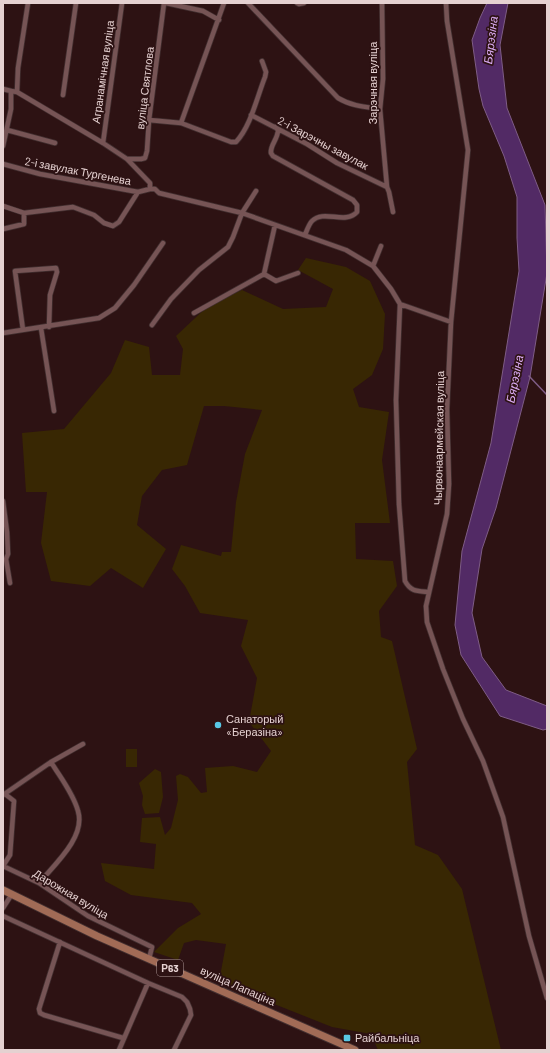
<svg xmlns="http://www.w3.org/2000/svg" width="550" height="1053" font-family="Barlow,sans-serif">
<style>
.green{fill:#382703}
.water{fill:#522a65;stroke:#7e5c85}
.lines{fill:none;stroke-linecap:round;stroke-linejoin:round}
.stream{stroke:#7e5c85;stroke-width:1.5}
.minor-casing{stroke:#422f30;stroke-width:6}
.primary-casing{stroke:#422f30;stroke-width:9}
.minor{stroke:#765455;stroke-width:4.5}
.primary{stroke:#a16b56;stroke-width:7}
.poi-dot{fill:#59c8e5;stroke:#2d1213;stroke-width:1.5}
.labels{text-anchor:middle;stroke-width:3.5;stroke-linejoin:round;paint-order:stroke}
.shield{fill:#2d1213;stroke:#ae9898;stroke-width:1}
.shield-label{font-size:10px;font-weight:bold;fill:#e5d1d1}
.street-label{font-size:11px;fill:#e5d1d1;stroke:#2d1213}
.poi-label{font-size:11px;fill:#e5d1d1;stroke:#2d1213;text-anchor:start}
.water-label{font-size:12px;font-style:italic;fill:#dbacf4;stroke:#2d1213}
</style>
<rect width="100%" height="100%" fill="#2d1213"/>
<path class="green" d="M306,258L346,267L370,281L385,314L383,349L372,375L353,389L359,407L389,412L382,460L390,523H355L356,559L393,561L397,586L379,611L381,637L392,641L417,749L407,762L415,845L438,855L462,889L501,1050H378L371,1034L332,1027L219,982L226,944L196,940L184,943L178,960L154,952L178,928L201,914L192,903L131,895L105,881L101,863L154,869L156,844L140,842L142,818L160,817L165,835L171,828L178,800L176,776L180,774L188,777L201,793L207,792L205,768L233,766L257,772L271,751L249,722L257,678L241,646L248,620L200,613L185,586L172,569L181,545L221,556L222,552H231L236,502L245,454L262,410L224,406H204L187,465L162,470L142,496L137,525L166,549L143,588L111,568L90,586L51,581L41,543L47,492H26L22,433L64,429L111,373L125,340L149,347L152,375H180L183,349L176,336L209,305L242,290L283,309L326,307L333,289L298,270Z
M126,749H137V767H126Z
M155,769L161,772L163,797L159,813L145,814L142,805L143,796L139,783Z"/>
<path class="water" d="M487,3H508L500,45L507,108L545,205L547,273L530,377L496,508L482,549L472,613L482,657L506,690L547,706V729L543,730L500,716L461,655L455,625L462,551L491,443L519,271L517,238V197L504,156L483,106L479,89L472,40L480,18Z"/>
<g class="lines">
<path class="stream" d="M547,89V88
M529,376L547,395"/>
<defs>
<path id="minor" d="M166,3L203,11L219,20
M248,3L338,98C351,106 366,107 380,109
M297,3L299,4L304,3
M382,3L383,79L380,109L387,187L389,192L393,212
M446,3L447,21L468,150L451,322L447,409L449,484L447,514L426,606L427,622L443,669L463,719L483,761L503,817L529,936L547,998
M3,89L11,91
M17,92L103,143L127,159L150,183V189
M63,95L76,3
M251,115L307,144L337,163L387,187
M149,120L181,123L231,142H236C251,126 257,97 265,77L266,72L262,61
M181,123L224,3
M275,127L278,130C278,139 270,145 271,153L273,156L353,200L357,205V212C345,225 324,209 312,221C309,224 307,230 305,235
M7,130L55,143
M103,143L122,3
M3,146L11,109V91L17,92L18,68L28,3
M127,159H141L145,158L147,151L149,120L164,3
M3,164L40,174L138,192L150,189H155L159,193L242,213L346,250L373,266L391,289L400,304L451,322
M3,206L24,213L73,207L94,215L104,223L113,226L119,222L138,192
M275,225L264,274L276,281L298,273
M3,229L24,224V213
M373,266L381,246
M400,304L396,400L399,504L405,581C411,592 417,591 429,592
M194,313L264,274
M152,325L171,299L199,270L228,247L233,237L242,213L256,191
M41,328L54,411
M23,330L15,271L56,268L57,272L50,295L49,327
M3,333L99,318L115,308L134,285L163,243
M3,501L7,532L8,554L6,559L10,583
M3,795L51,762L83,744
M3,866L39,883L88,916L152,947L149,959
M3,866L10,855L14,801L5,794
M39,883C54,865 86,837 78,811C73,793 60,777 51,762
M3,908L12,894
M3,916L148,983L182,997L187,1002L190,1009L191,1015L174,1050
M60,942L39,1009L40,1013L44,1015L123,1038
M119,1050L148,983"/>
<path id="primary" d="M3,890L97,936L355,1050"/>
</defs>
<use href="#minor" class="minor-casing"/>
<use href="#primary" class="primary-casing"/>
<use href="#minor" class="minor"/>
<use href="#primary" class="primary"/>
</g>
<g class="poi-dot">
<circle cx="218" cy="725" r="4"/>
<rect x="343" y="1034" width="8" height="8" rx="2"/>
</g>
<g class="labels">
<rect class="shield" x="157" y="960" width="26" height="16" rx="3"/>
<g class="shield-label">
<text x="170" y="972">Р63</text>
</g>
<g class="street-label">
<text transform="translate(103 72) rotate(-82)" y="4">Агранамічная вуліца</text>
<text transform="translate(373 83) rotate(-90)" y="4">Зарэчная вуліца</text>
<text transform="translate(145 88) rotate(-83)" y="4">вуліца Святлова</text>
<text transform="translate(323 143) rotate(28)" y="4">2-і Зарэчны завулак</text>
<text transform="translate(78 171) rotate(11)" y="4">2-і завулак Тургенева</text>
<text transform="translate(439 438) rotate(-89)" y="4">Чырвонаармейская вуліца</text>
<text transform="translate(71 894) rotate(31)" y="4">Дарожная вуліца</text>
<text transform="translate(238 986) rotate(24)" y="4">вуліца Лапаціна</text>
</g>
<g class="poi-label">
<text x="226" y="723">Санаторый<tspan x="226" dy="13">«Беразіна»</tspan></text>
<text x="355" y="1042">Райбальніца</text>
</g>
<g class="water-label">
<text transform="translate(491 40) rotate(-83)" y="4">Бярэзіна</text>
<text transform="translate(515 379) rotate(-79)" y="4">Бярэзіна</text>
</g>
</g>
<rect width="550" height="1053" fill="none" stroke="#e5d1d1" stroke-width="8"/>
</svg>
